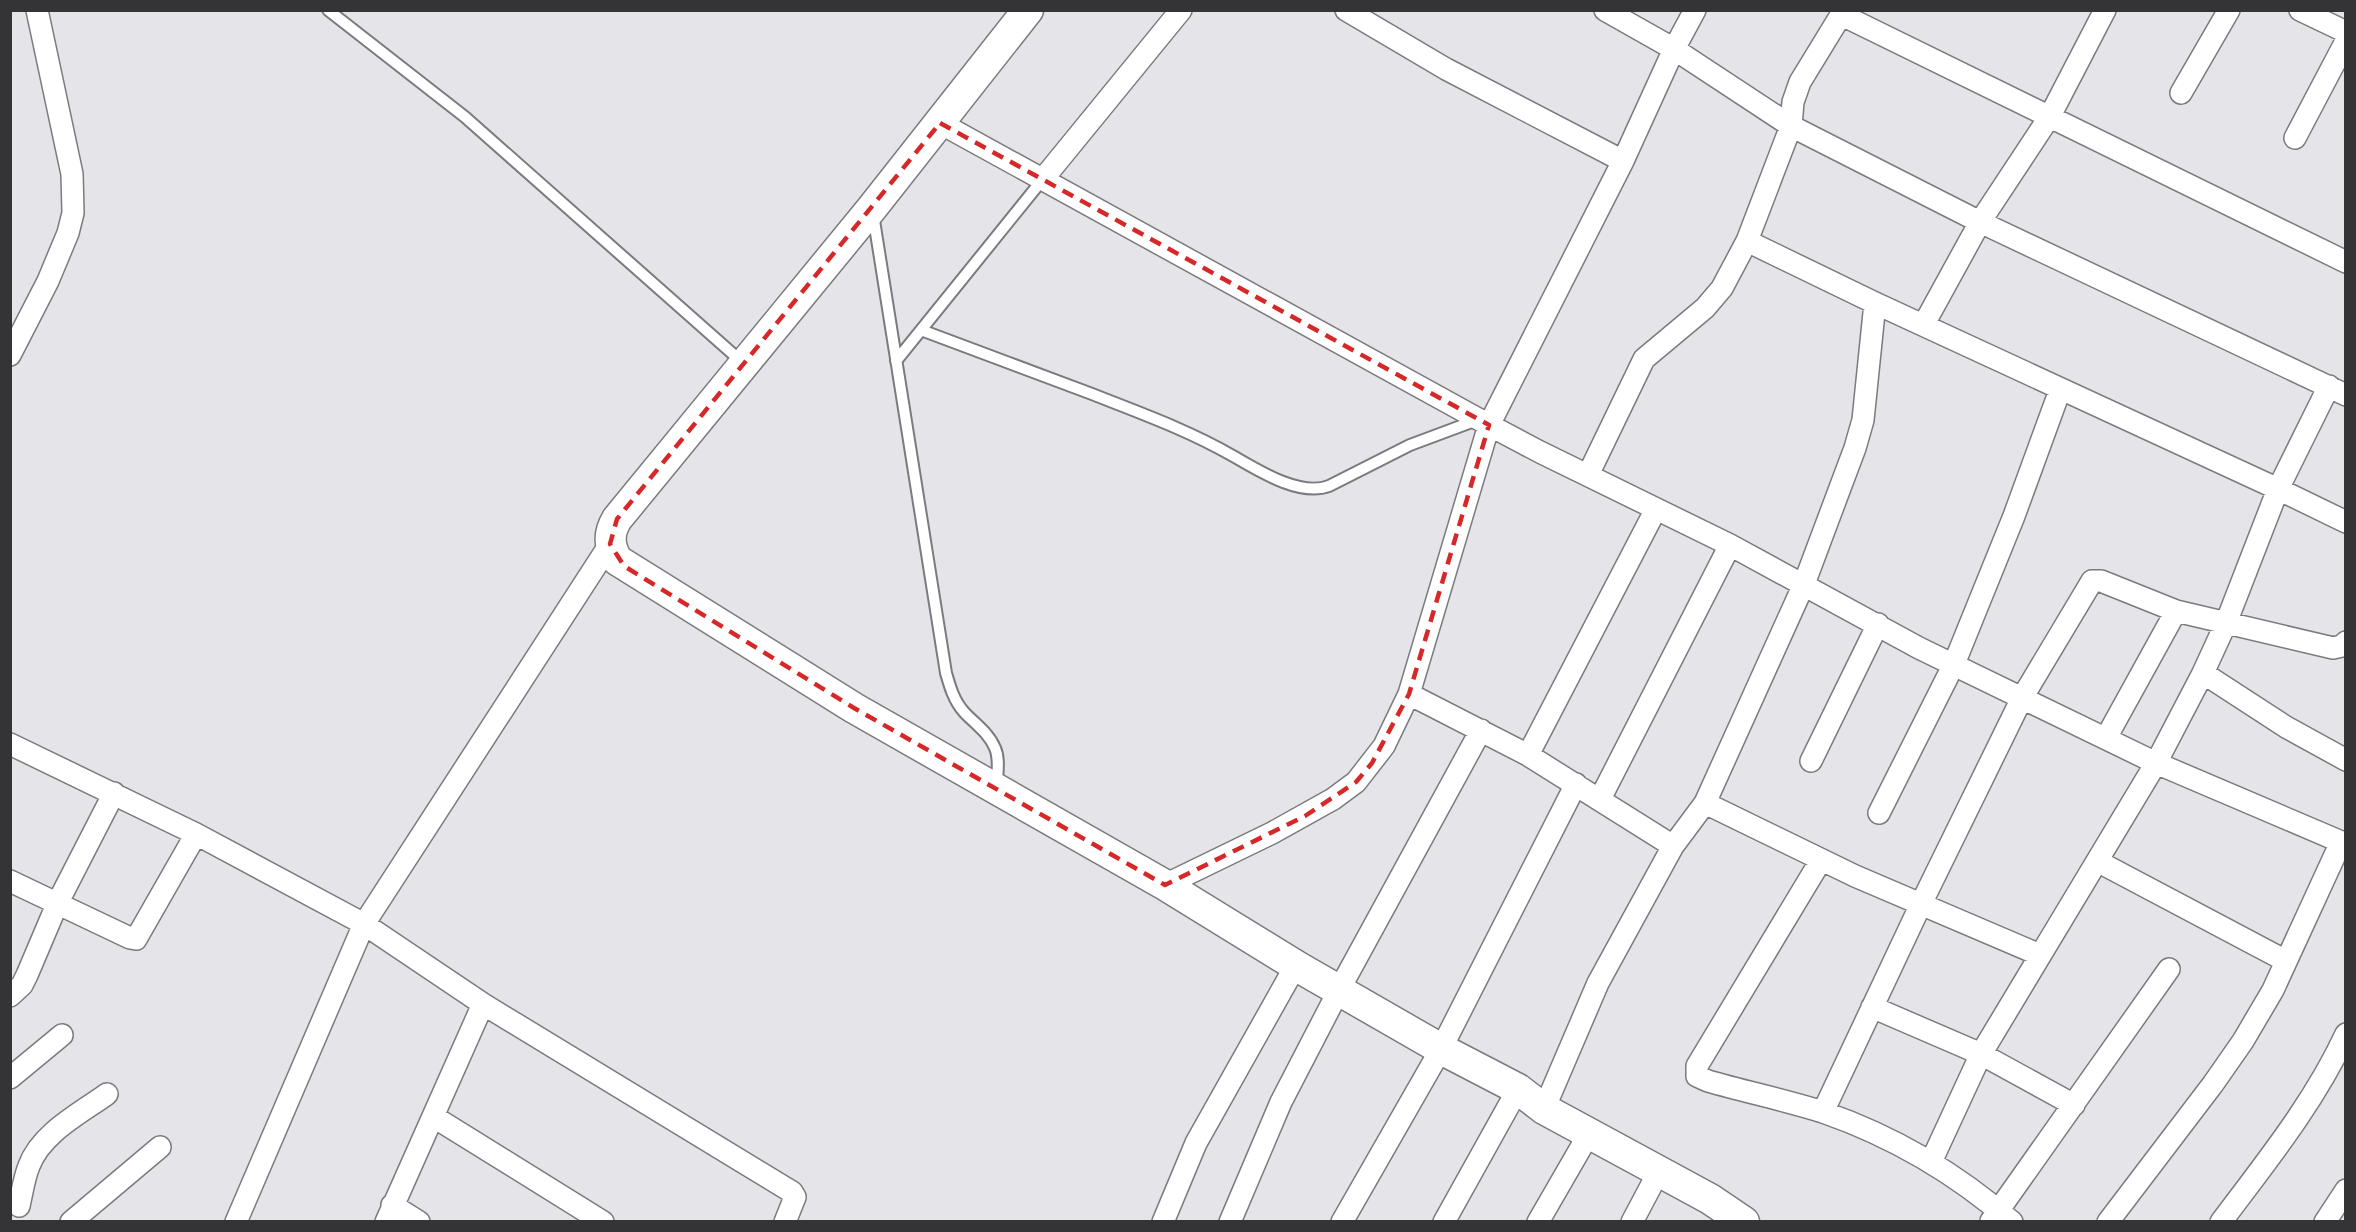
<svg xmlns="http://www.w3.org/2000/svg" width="2356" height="1232" font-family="Karla,sans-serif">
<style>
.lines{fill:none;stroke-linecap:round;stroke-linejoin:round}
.lane-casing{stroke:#7a7b7e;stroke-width:14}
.street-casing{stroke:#7a7b7e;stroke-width:24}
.secondary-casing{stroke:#7a7b7e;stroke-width:33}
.lane{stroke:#fff;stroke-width:10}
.street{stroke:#fff;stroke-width:21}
.secondary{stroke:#fff;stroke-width:30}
.marked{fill:none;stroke:#d62828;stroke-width:4.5;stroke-dasharray:12 8;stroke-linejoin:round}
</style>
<rect width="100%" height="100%" fill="#e5e5e9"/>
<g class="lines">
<defs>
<path id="lane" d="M328,10L465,117L742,362
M873,214L946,673C950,687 954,701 964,712C974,723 989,733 995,748C1000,759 997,773 997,785
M921,330C978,351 1035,373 1092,394C1140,413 1188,430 1233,456C1259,471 1300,497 1329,486L1410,445L1477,420
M896,361L1043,179"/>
<path id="street" d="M1346,10L1446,69L1623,161
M1605,10L1674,49L1791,126L1980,222L2346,395
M2300,10L2346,32
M1842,15L2346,262
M2181,93L2229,10
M940,123L1489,425L1540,452L1730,545L1919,648L2156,763L2346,844
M2295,138L2346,41
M1043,179L1181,10
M1747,241L1875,303L2278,489L2346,522
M1924,324L1980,222L2050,116L2105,10
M10,355L48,281L68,233L73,213L72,174L37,10
M1588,475L1644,359L1705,308L1722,288L1747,241L1791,126L1793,102L1800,82L1844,10
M2203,673L2286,727L2346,760
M1409,694L1528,755L1673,846
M2106,738L2176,611
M10,744L196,834L364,924L483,1004L792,1192L795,1197L785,1222
M1528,755L1656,509
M1811,761L1878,624
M1600,799L1730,545
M1705,803L1855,876L2040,955
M1879,813L1954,664L2014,516L2060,390
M1821,860L1697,1066V1076L1708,1081C1746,1092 1785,1100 1823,1112C1892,1136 1957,1174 2012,1222
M2097,861L2286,961
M10,881L130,938L136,939L196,834
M1165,885L1272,833L1333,799L1356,782L1384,746L1409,694L1489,425L1623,161L1674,49L1695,10
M10,996L22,985L27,975L58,902L114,793
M1872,1007L1981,1054L2074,1105
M10,1078L62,1035
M1544,1109L1598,983L1673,846L1705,803L1804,584L1855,448L1863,420L1875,303
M1823,1112L1921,904L2022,698L2092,581H2101L2176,611L2333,648L2342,646L2346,642
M434,1117L603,1222
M1931,1162L1981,1054L2156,763L2203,673L2226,623L2278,489L2329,386
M392,1205L419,1222
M19,1206C22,1193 24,1178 29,1166C41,1133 81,1113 107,1094
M1991,1221L2169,969
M71,1222L160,1147
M236,1222L364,924L610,544
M386,1222L483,1004
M1163,1222L1196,1143L1296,965
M1230,1222L1281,1102L1339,990L1481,730
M1342,1222L1441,1049L1576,784
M1444,1222L1518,1089
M1538,1222L1590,1132
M1632,1222L1659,1171
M2108,1222L2213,1084L2243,1041L2273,990L2341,842
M2221,1222C2266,1162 2314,1103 2346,1034
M2325,1222L2346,1190"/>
<path id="secondary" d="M1028,10L872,208L617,519C608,534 609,545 617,560L854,708L1165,885L1300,968L1441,1049L1518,1089L1544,1109L1710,1199L1744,1222"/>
</defs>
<use href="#lane" class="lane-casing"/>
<use href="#street" class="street-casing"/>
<use href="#secondary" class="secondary-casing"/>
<use href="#lane" class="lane"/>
<use href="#street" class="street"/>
<use href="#secondary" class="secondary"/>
</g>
<path class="marked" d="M940,123L1489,425L1409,694L1372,763L1356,782L1305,816L1165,885L854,708L624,566L610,544L617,519Z"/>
<rect width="2356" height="1232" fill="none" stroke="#343436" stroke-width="24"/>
</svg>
